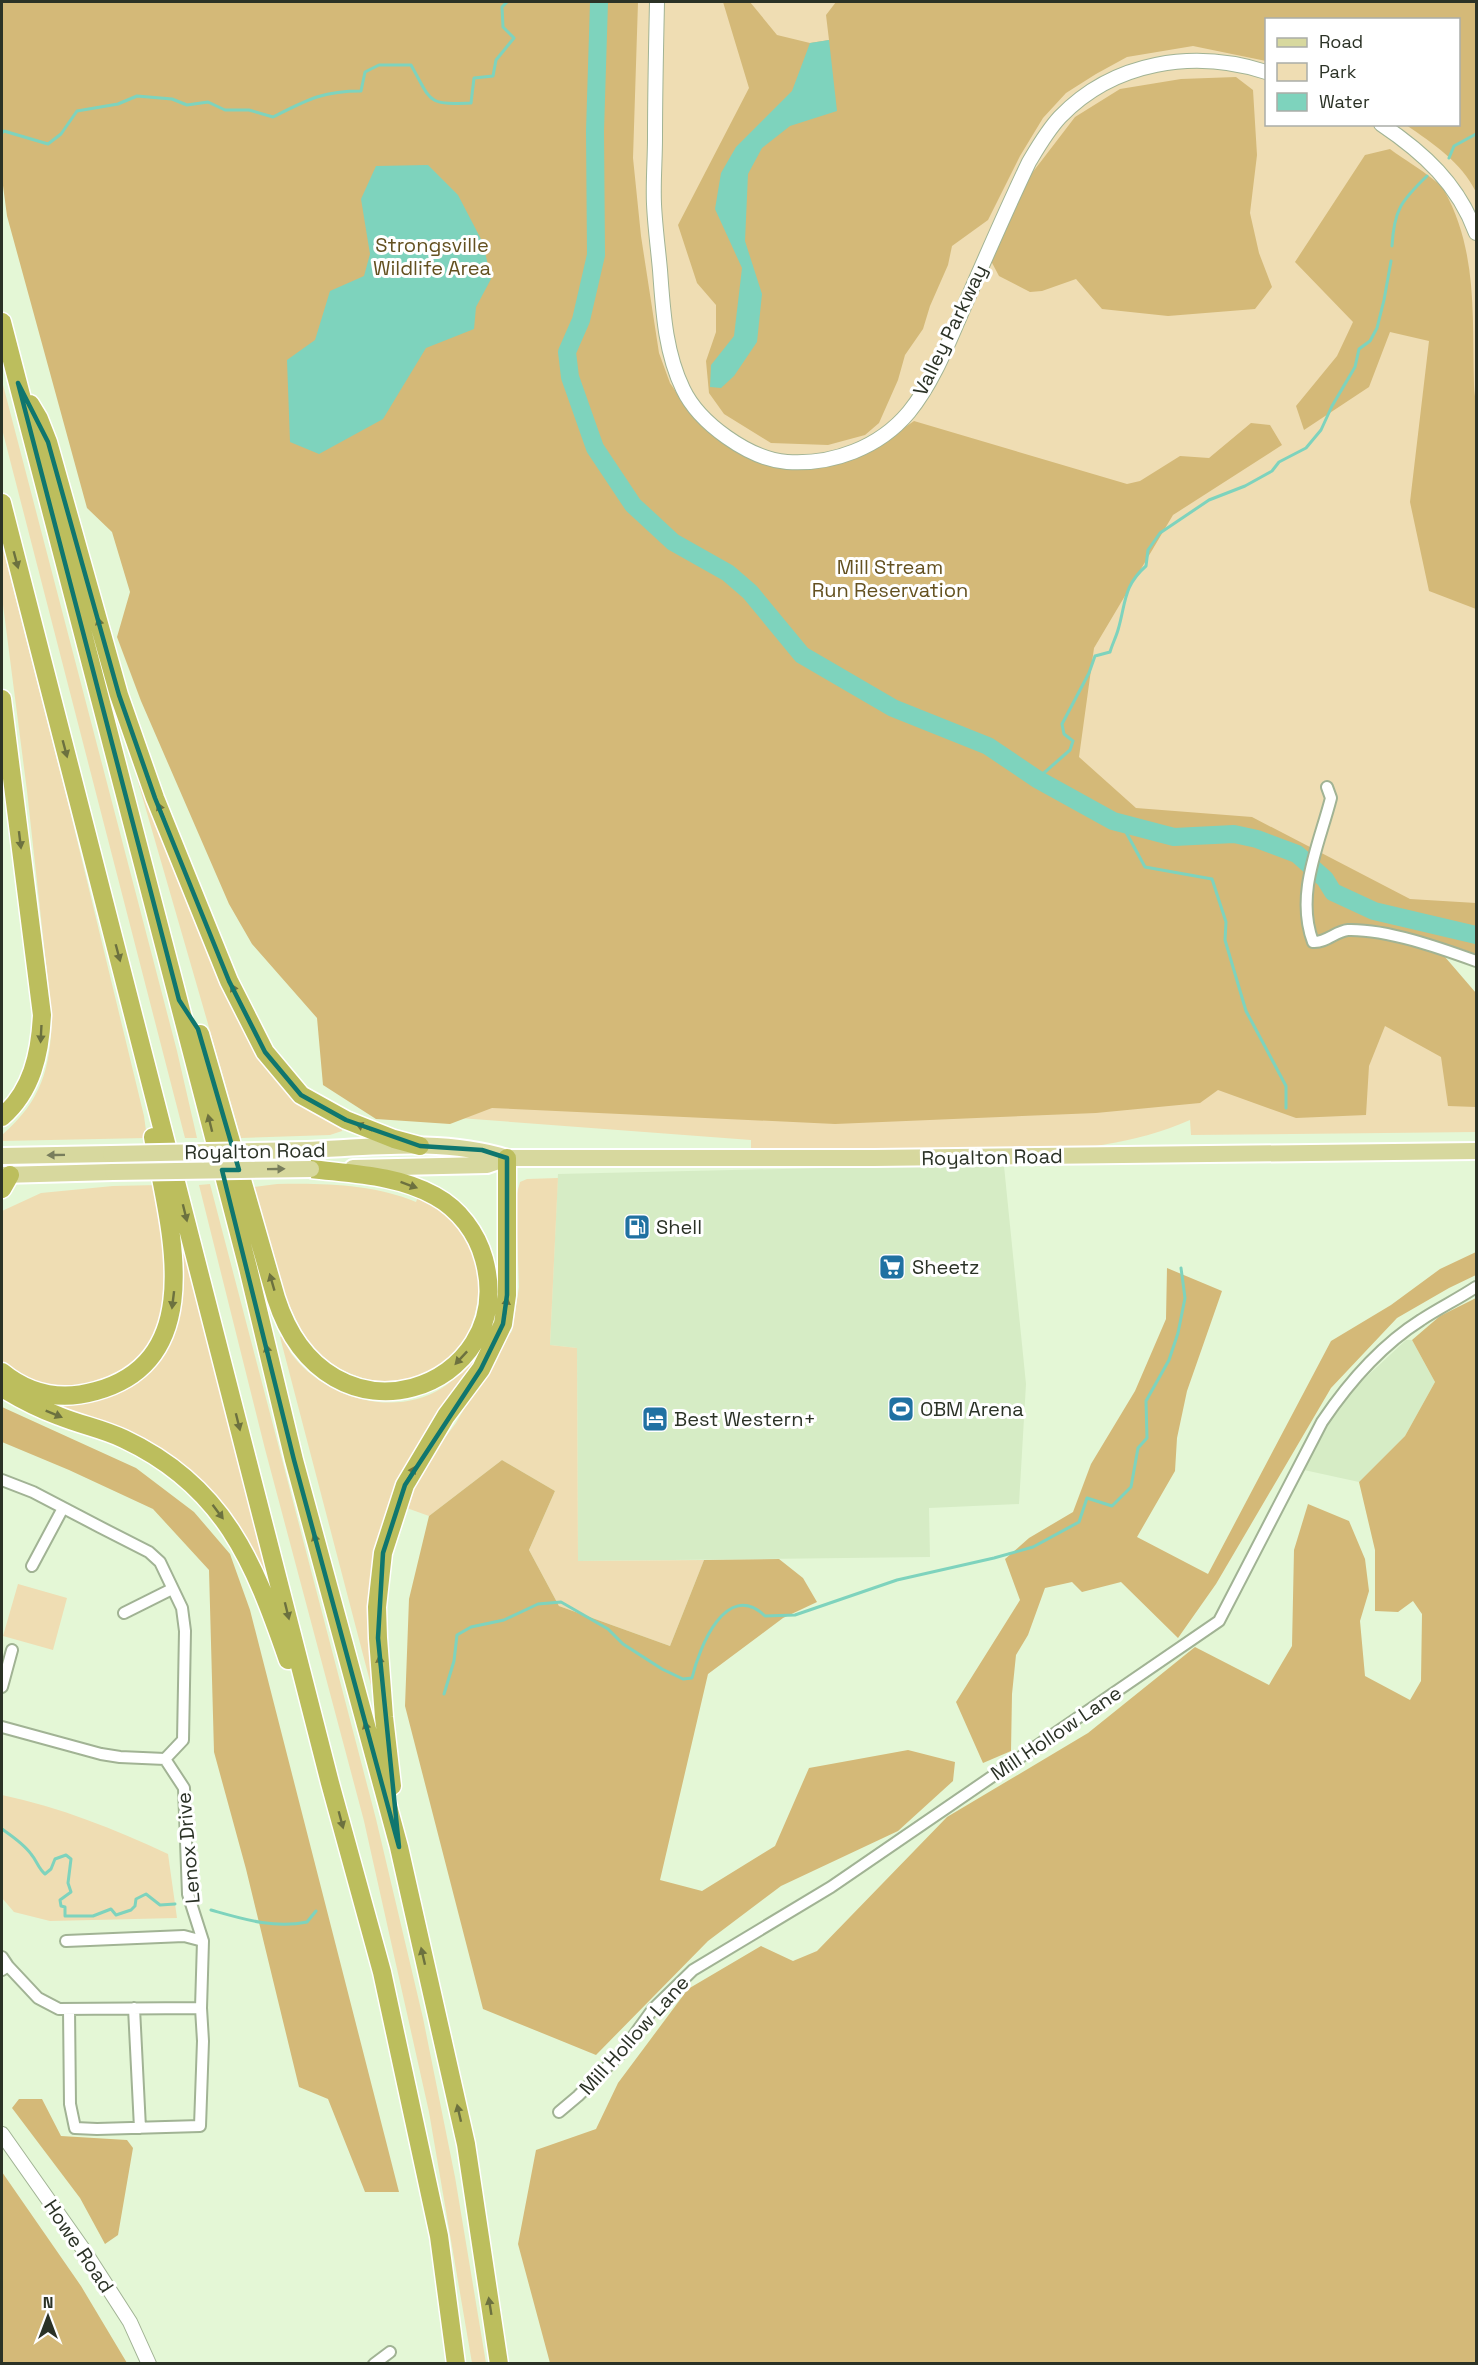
<svg xmlns="http://www.w3.org/2000/svg" width="1478" height="2365" font-family="'Space Grotesk',sans-serif">
<style>
.built{fill:#d6ecc5}
.green{fill:#efddb3;fill-rule:evenodd}
.forest{fill:#d4b978}
.water{fill:#7ed3bd}
.lines{fill:none;stroke-linecap:round;stroke-linejoin:round}
.stream{stroke:#7ed3bd;stroke-width:3}
.river{stroke:#7ed3bd;stroke-width:18}
.street-casing{stroke:#a1b394;stroke-width:14}
.secondary-casing{stroke:#a1b394;stroke-width:16}
.primary-casing{stroke:#fff;stroke-width:20}
.highway-casing{stroke:#fff;stroke-width:21}
.street{stroke:#fff;stroke-width:10}
.secondary{stroke:#fff;stroke-width:14}
.primary{stroke:#d7d89e;stroke-width:16}
.highway{stroke:#bcbe5d;stroke-width:18}
.primary-bridge-casing{stroke:#fff;stroke-width:20;stroke-linecap:butt}
.primary-bridge{stroke:#d7d89e;stroke-width:16}
.oneway{fill:#6c713f}
.oneway2{fill:#787d5c}
.marked{fill:none;stroke:#0f766e;stroke-width:4.5;stroke-linejoin:round}
.labels{text-anchor:middle;stroke-width:6;stroke-linejoin:round;paint-order:stroke}
.park-label{font-size:20px;fill:#645120;stroke:#fff}
.street-label{font-size:20px;fill:#2b3226;stroke:#fff}
.poi-label{font-size:20px;fill:#2b3226;stroke:#fff;text-anchor:start}
</style>
<rect width="100%" height="100%" fill="#e4f7d6"/>
<path class="built" d="M955,1165L1004,1166L1026,1384L1019,1504L929,1508L930,1557L578,1561L577,1348L550,1345L558,1174Z
M1406,1340H1412L1435,1382L1405,1436L1359,1482L1304,1470L1321,1434L1349,1393Z"/>
<path class="green" d="M2,2H1476V960L1433,948L1476,1014V1132L1191,1135L1190,1120C1113,1154 1025,1153 943,1154C879,1155 815,1157 751,1158V1140L379,1112ZM1266,20H1458V124H1266Z
M2,381L177,1051L197,1138H185L2,429Z
M2,545L70,811L144,1116L147,1138L2,1141V1135C42,1100 50,1069 52,1018L27,791L2,597Z
M123,730L211,948L308,1108L342,1129V1131L330,1135L241,1138Z
M558,1178L550,1345L577,1348L578,1561L704,1560L670,1646L559,1606L529,1550L555,1491L502,1460L429,1516L404,1507L417,1475L456,1423L497,1351L512,1331L519,1287L516,1207L517,1193L520,1182L527,1179Z
M210,1184L376,1819L423,2018L455,2177L486,2363H472L429,2112L364,1821L265,1449L199,1185Z
M277,1184C323,1183 373,1184 416,1202L418,1197C436,1207 456,1221 466,1239C490,1279 478,1340 440,1367C396,1397 330,1379 304,1334C278,1290 267,1236 254,1187Z
M159,1185L170,1281L152,1346L125,1375L68,1390L40,1386L2,1363V1211L41,1193L113,1186Z
M180,1233L274,1586L268,1587L189,1474L44,1406L53,1402L66,1403L105,1398L130,1385L158,1358L177,1234Z
M282,1336C286,1343 289,1351 293,1356C327,1399 395,1418 442,1388C455,1380 466,1368 477,1358L392,1505L378,1712L280,1337Z
M18,1584L67,1598L53,1650L3,1636Z
M2,1795C59,1807 115,1829 168,1854L177,1918L50,1921L14,1912L2,1898Z"/>
<path class="forest" d="M2,2H638L633,158L641,236L659,353L670,383L681,399L734,449L838,464L869,452L914,421L1127,484L1140,481L1180,456L1209,458L1251,423L1270,425L1282,445L1173,515L1094,648L1079,757L1136,808L1252,817L1410,899L1476,903V954L1440,942L1439,950L1476,993V1107L1448,1106L1441,1057L1385,1026L1369,1066L1366,1115L1296,1118L1218,1090L1200,1103L1096,1113L835,1124L492,1108L450,1124L376,1119L323,1085L317,1018L252,944L229,904L141,701L117,637L130,592L112,532L87,508L7,216L2,178Z
M723,2H750L777,35L810,43L829,40L826,15L836,2H1476V192C1461,162 1434,144 1406,125L1458,124V20H1266V61L1193,46L1127,57L1096,74L1066,93L1043,118L1020,156L988,220L952,246L948,265L930,306L923,329L905,355L898,380L879,423L865,435L828,445L771,443L724,414L709,393L706,361L716,332V305L697,283L678,225L749,88Z
M1236,77L1253,90L1257,155L1250,213L1259,253L1272,287L1255,309L1168,316L1102,309L1076,279L1042,291L1030,292L999,276L990,259L1029,177L1075,117L1120,89L1181,79Z
M1390,149C1403,159 1436,178 1444,190C1478,252 1472,315 1474,385C1474,393 1476,400 1476,408C1477,475 1477,542 1476,609L1429,591L1410,502L1429,341L1390,332L1369,387L1304,430L1296,406L1337,356L1353,322L1295,262L1365,155Z
M1476,1252V1275L1449,1288L1397,1318L1331,1388L1216,1584L1178,1638L1121,1582L1082,1592L1072,1582L1045,1588L1028,1635L1016,1655L1012,1694L1011,1751L983,1763L956,1702L1020,1600L1005,1559L1029,1538L1073,1512L1091,1464L1135,1391L1166,1319L1167,1268L1222,1291L1187,1391L1177,1438L1175,1471L1137,1537L1208,1574L1331,1341L1391,1305L1440,1269Z
M1476,1298V2363H550L518,2244L536,2150L596,2129L618,2083L688,1989L761,1946L793,1961L817,1951L947,1817L1088,1733L1195,1647L1269,1685L1292,1646L1294,1550L1308,1504L1349,1521L1365,1559L1369,1591L1360,1621L1365,1676L1410,1700L1421,1681L1422,1614L1413,1601L1398,1612L1375,1611V1550L1359,1482L1405,1436L1435,1382L1412,1340L1440,1316Z
M2,1407L136,1468L194,1512L230,1554L250,1610L399,2192H365L328,2099L299,2087L246,1869L214,1752L209,1570L153,1509L69,1470L2,1442Z
M502,1460L555,1491L529,1550L559,1606L670,1646L704,1560L779,1559L803,1578L817,1602L783,1618L708,1674L660,1880L702,1891L775,1846L809,1768L908,1750L955,1762L953,1781L898,1831L781,1886L708,1941L596,2055L483,2009L405,1706L409,1599L429,1516Z
M19,2099H42L61,2136L127,2140L133,2148L118,2235L105,2244L80,2198L12,2108Z
M2,2172L81,2286L127,2363H2Z"/>
<path class="water" d="M829,40L837,111L790,126L762,148L748,174L745,241L762,294L757,342L734,376L721,388L710,387L711,365L734,336L742,268L715,209L721,173L736,147L792,91L810,43Z
M428,165L458,195L483,243L491,279L476,307L474,329L426,348L383,419L319,454L290,442L287,360L315,340L330,291L364,276L370,254L361,199L376,166Z"/>
<g class="lines">
<path class="stream" d="M2,133L4,131L48,144L61,134L77,111L118,104L137,96L172,99L187,105L208,102L225,110H249L273,117C307,100 322,91 361,91L365,72L379,65H411C432,102 426,105 471,103L474,78L493,76L496,60L514,38L503,27L502,7L507,2
M1449,158L1454,146L1476,134
M1392,246C1394,210 1401,201 1427,176
M1037,779L1070,750L1073,741L1064,734L1062,724L1089,673L1095,656L1110,652C1112,645 1116,637 1118,630C1126,603 1123,586 1146,566L1148,550L1160,533L1209,500L1245,486L1272,471L1279,462L1306,448L1321,430L1332,406L1355,367L1359,349L1370,341L1377,328L1384,300L1391,261
M1121,823L1145,867L1212,879L1226,922L1225,940L1246,1011L1286,1086V1108
M444,1694L454,1661L457,1635L471,1627L504,1620L538,1604L561,1602L608,1629L623,1644L662,1669L683,1679L692,1678C699,1648 726,1579 765,1616L795,1615L897,1580L994,1558L1033,1547L1079,1522L1087,1498L1112,1506L1131,1487L1138,1448L1147,1438L1146,1401L1169,1360L1178,1333L1185,1298L1181,1268
M2,1829C12,1836 24,1844 31,1854C37,1861 38,1868 45,1874L51,1869L55,1859L66,1855L71,1859L68,1883L71,1892L60,1900L61,1906L65,1907V1916H93L111,1909L116,1915L131,1910L135,1906L136,1899L146,1894L160,1905L175,1904
M211,1910C243,1919 274,1929 307,1922L316,1911"/>
<path class="river" d="M599,2L595,131L596,255L581,320L567,352L570,377L595,448L633,505L673,542L728,573L750,592L802,655L893,708L988,746L1037,779L1113,821L1174,837L1234,834L1257,839L1297,854L1325,879L1333,892L1374,911L1476,935"/>
<defs>
<path id="street" d="M1327,787L1331,798C1319,845 1295,894 1313,942C1326,943 1336,931 1348,930C1387,929 1440,948 1476,961
M2,1480L33,1492L100,1527L149,1552L160,1562L182,1608L185,1631L183,1740L165,1759
M32,1566L63,1508
M124,1613L172,1589
M2,1687L12,1650
M2,1727L101,1754L120,1757L165,1759
M165,1759L184,1788L188,1894L203,1941
M66,1941L184,1936L203,1941L201,2008
M2,1957L8,1966L2,1970
M8,1966L38,1998L59,2009L201,2008L203,2041L200,2126L97,2129L75,2128L70,2104L69,2009
M134,2008L140,2128
M559,2112L578,2096L622,2052L653,2009L693,1970L831,1887L1219,1621L1322,1422C1349,1382 1380,1346 1421,1320C1439,1308 1458,1299 1476,1287
M374,2364L390,2352"/>
<path id="secondary" d="M657,2C656,47 655,93 655,138C655,160 653,182 654,204C655,226 658,248 660,270C663,310 665,352 683,389C699,423 749,459 787,462C832,465 879,448 909,412C935,380 950,338 967,300C987,254 1007,208 1029,162C1038,147 1047,131 1060,117C1114,61 1194,49 1266,72
M1381,124C1424,153 1458,184 1476,233
M2,2134L83,2249L130,2322L149,2364"/>
<path id="primary" d="M307,1150C373,1147 444,1138 507,1158H874L1476,1151
M2,1156L111,1154
M353,1168L487,1165L507,1158
M2,1175L113,1172"/>
<path id="highway" d="M2,322L248,1268L294,1460L399,1847L466,2144L499,2364
M30,404L39,419L48,442L119,695L155,798L229,981L265,1052L301,1095L346,1120L394,1139L420,1146
M2,503L330,1783L382,1972L439,2236L456,2364
M2,699L42,1015C40,1054 32,1091 2,1117
M200,1034L276,1298C327,1458 520,1390 484,1259C477,1233 459,1209 435,1196C398,1175 352,1174 311,1169
M2,1189L10,1175
M2,1372C30,1395 61,1401 96,1391C212,1359 168,1222 153,1137
M2,1388C20,1399 39,1409 59,1416C81,1425 103,1429 124,1439C224,1486 254,1562 288,1660
M392,1786L384,1717L378,1638L377,1607L383,1553L405,1485L446,1416L481,1369L503,1324L507,1295V1158"/>
</defs>
<use href="#street" class="street-casing"/>
<use href="#secondary" class="secondary-casing"/>
<use href="#primary" class="primary-casing"/>
<use href="#highway" class="highway-casing"/>
<use href="#street" class="street"/>
<use href="#secondary" class="secondary"/>
<use href="#primary" class="primary"/>
<use href="#highway" class="highway"/>
<defs>
<path id="primary-bridge" d="M111,1154L307,1150
M113,1172L311,1169"/>
</defs>
<use href="#primary-bridge" class="primary-bridge-casing"/>
<use href="#primary-bridge" class="primary-bridge"/>
</g>
<defs><path id="oneway-solid" d="M-6-.8H1V-3.2L6.5 0L1 3.2V.8H-6Z" transform="scale(1.5)"/></defs>
<g class="oneway">
<use href="#oneway-solid" transform="translate(16 560) rotate(75)"/>
<use href="#oneway-solid" transform="translate(100 626) rotate(-105)"/>
<use href="#oneway-solid" transform="translate(65 749) rotate(75)"/>
<use href="#oneway-solid" transform="translate(161 811) rotate(-112)"/>
<use href="#oneway-solid" transform="translate(20 840) rotate(83)"/>
<use href="#oneway-solid" transform="translate(118 953) rotate(75)"/>
<use href="#oneway-solid" transform="translate(235 992) rotate(-116)"/>
<use href="#oneway-solid" transform="translate(41 1034) rotate(93)"/>
<use href="#oneway-solid" transform="translate(210 1123) rotate(-104)"/>
<use href="#oneway-solid" transform="translate(364 1127) rotate(-158)"/>
<use href="#oneway-solid" transform="translate(409 1185) rotate(20)"/>
<use href="#oneway-solid" transform="translate(185 1213) rotate(76)"/>
<use href="#oneway-solid" transform="translate(272 1282) rotate(-106)"/>
<use href="#oneway-solid" transform="translate(173 1300) rotate(97)"/>
<use href="#oneway-solid" transform="translate(506 1306) rotate(-83)"/>
<use href="#oneway-solid" transform="translate(268 1353) rotate(-104)"/>
<use href="#oneway-solid" transform="translate(461 1358) rotate(133)"/>
<use href="#oneway-solid" transform="translate(54 1414) rotate(22)"/>
<use href="#oneway-solid" transform="translate(238 1422) rotate(76)"/>
<use href="#oneway-solid" transform="translate(411 1474) rotate(-61)"/>
<use href="#oneway-solid" transform="translate(218 1512) rotate(53)"/>
<use href="#oneway-solid" transform="translate(316 1542) rotate(-105)"/>
<use href="#oneway-solid" transform="translate(287 1611) rotate(76)"/>
<use href="#oneway-solid" transform="translate(380 1664) rotate(-95)"/>
<use href="#oneway-solid" transform="translate(367 1730) rotate(-105)"/>
<use href="#oneway-solid" transform="translate(341 1820) rotate(75)"/>
<use href="#oneway-solid" transform="translate(423 1956) rotate(-103)"/>
<use href="#oneway-solid" transform="translate(459 2113) rotate(-103)"/>
<use href="#oneway-solid" transform="translate(490 2306) rotate(-99)"/>
</g>
<g class="oneway2">
<use href="#oneway-solid" transform="translate(56 1155) rotate(179)"/>
<use href="#oneway-solid" transform="translate(276 1169) rotate(-1)"/>
</g>
<path class="marked" d="M18,383L48,442L119,695L155,798L229,981L265,1052L301,1095L346,1120L420,1146L482,1150L507,1158V1295L503,1324L481,1369L405,1485L383,1553L378,1638L399,1847L294,1460L222,1170H239L198,1029L179,1000Z"/>
<defs>
<symbol id="fuel-square" viewBox="-11 -11 22 22"><rect x="-9" y="-9" width="18" height="18" rx="4" fill="#2071a2" stroke="#fff"/><path d="M-5.5-6h7V0h2V4h1.3V-2.5L3-4.5l.8-.8L6-3V5H2.5V1h-1V6h-7ZM-4.2-4.7v3.2H.2V-4.7Z" fill="#fff"/></symbol>
<symbol id="supermarket-square" viewBox="-11 -11 22 22"><rect x="-9" y="-9" width="18" height="18" rx="4" fill="#2071a2" stroke="#fff"/><path d="M-6-5.5h2.5l.6 2H6L4.5 2H-2.5L-4.4-4H-6ZM-1.5 3.2a1.3 1.3 0 1 0 .1 0ZM3 3.2a1.3 1.3 0 1 0 .1 0Z" fill="#fff"/></symbol>
<symbol id="stadium-square" viewBox="-11 -11 22 22"><rect x="-9" y="-9" width="18" height="18" rx="4" fill="#2071a2" stroke="#fff"/><path d="M0-5a6.5 5 0 1 0 0 10a6.5 5 0 1 0 0-10ZM-3.5-1.8h7v3.6h-7Z" fill="#fff"/></symbol>
<symbol id="hotel-square" viewBox="-11 -11 22 22"><rect x="-9" y="-9" width="18" height="18" rx="4" fill="#2071a2" stroke="#fff"/><path d="M-6-4.5h1.5V1H6V5H4.5V3h-9V5H-6ZM-4 0a1.8 1.8 0 1 1 3.6 0ZM.5 0V-2.5h3Q6-2.5 6 0Z" fill="#fff"/></symbol>
</defs>
<g fill-rule="evenodd">
<use href="#fuel-square" x="622" y="1212" width="30" height="30"/>
<use href="#supermarket-square" x="877" y="1252" width="30" height="30"/>
<use href="#stadium-square" x="886" y="1394" width="30" height="30"/>
<use href="#hotel-square" x="640" y="1404" width="30" height="30"/>
</g>
<g class="labels">
<g class="park-label">
<text x="432" y="252">Strongsville<tspan x="432" dy="23">Wildlife Area</tspan></text>
<text x="890" y="574">Mill Stream<tspan x="890" dy="23">Run Reservation</tspan></text>
</g>
<g class="street-label">
<text transform="translate(950 330) rotate(-64)" y="7">Valley Parkway</text>
<text transform="translate(255 1151) rotate(-1)" y="7">Royalton Road</text>
<text transform="translate(992 1157) rotate(-1)" y="7">Royalton Road</text>
<text transform="translate(1056 1733) rotate(-34)" y="7">Mill Hollow Lane</text>
<text transform="translate(188 1848) rotate(-95)" y="7">Lenox Drive</text>
<text transform="translate(634 2035) rotate(-48)" y="7">Mill Hollow Lane</text>
<text transform="translate(79 2246) rotate(56)" y="7">Howe Road</text>
</g>
<g class="poi-label">
<text x="656" y="1234">Shell</text>
<text x="912" y="1274">Sheetz</text>
<text x="920" y="1416">OBM Arena</text>
<text x="674" y="1426">Best Western+</text>
</g>
</g>
<rect width="1478" height="2365" fill="none" stroke="#2b3226" stroke-width="6"/>
<rect x="1265" y="18" width="195" height="108" fill="#ffffff" stroke="#aaada8" stroke-width="1.5"/>
<rect x="1277" y="38" width="30" height="9" fill="#d7d89e" stroke="#aaada8" stroke-width="1.5"/>
<text x="1319" y="48" font-size="18" fill="#2b3226">Road</text>
<rect x="1277" y="63" width="30" height="18" fill="#efddb3" stroke="#aaada8" stroke-width="1.5"/>
<text x="1319" y="78" font-size="18" fill="#2b3226">Park</text>
<rect x="1277" y="93" width="30" height="18" fill="#7ed3bd" stroke="#aaada8" stroke-width="1.5"/>
<text x="1319" y="108" font-size="18" fill="#2b3226">Water</text>
<g transform="translate(48 2317)" stroke="#ffffff" stroke-width="4.5" paint-order="stroke">
<path d="M0-4.5L10 22L0 15L-10 22Z" fill="#2b3226"/>
<text y="-9" font-size="16" font-weight="bold" text-anchor="middle" fill="#2b3226">N</text>
</g>
</svg>
